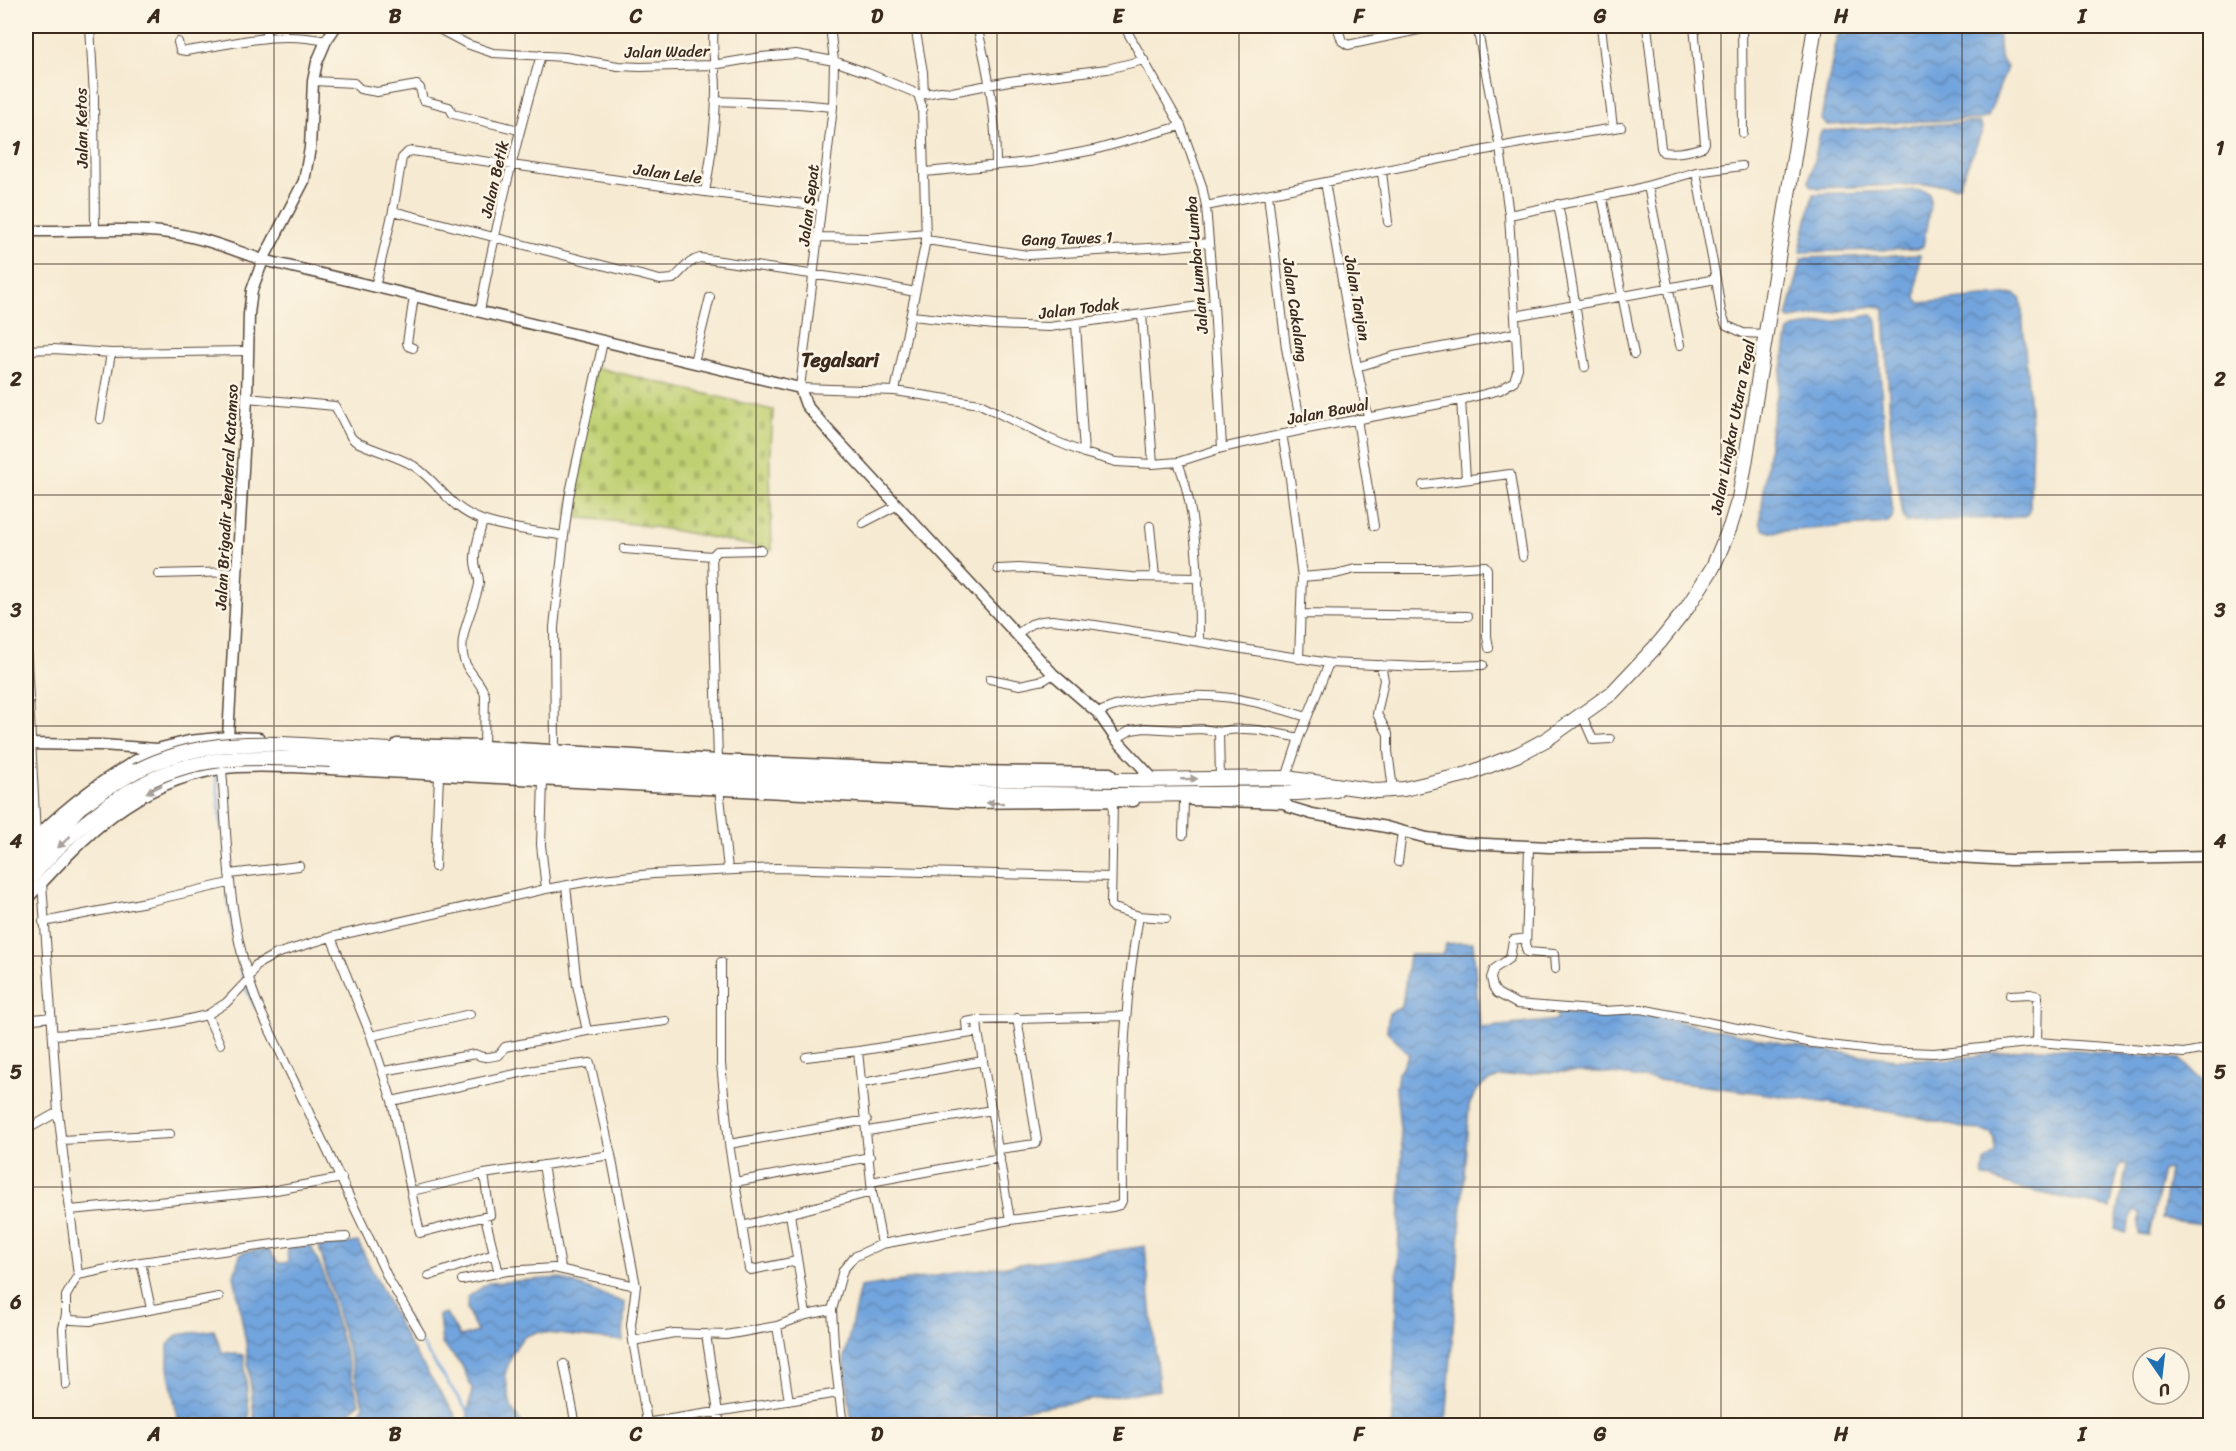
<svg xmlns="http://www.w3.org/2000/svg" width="2236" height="1451" font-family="Sriracha,sans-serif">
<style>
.cemetery{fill:url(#cemetery-stones);stroke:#7d7d48;stroke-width:1.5}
.water{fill:url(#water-waves);stroke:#56677e;stroke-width:1.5}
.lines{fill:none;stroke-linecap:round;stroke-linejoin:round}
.stream{stroke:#72a4dd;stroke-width:3}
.street-casing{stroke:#574739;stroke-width:10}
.secondary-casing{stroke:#574739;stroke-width:13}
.highway-casing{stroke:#574739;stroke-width:16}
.street{stroke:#fff;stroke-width:8}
.secondary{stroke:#fff;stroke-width:10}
.highway{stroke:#fff;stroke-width:14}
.highway-bridge-casing{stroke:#574739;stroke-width:16;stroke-linecap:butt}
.highway-bridge{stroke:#fff;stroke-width:14}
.oneway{fill:#a79f9a}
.grid{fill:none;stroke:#3b2a1e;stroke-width:1.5;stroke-opacity:0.55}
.labels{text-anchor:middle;stroke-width:5;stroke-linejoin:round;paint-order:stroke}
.street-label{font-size:16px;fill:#3b2a1e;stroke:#fcf5e5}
.quarter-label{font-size:20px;font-weight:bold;fill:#3b2a1e;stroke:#fcf5e5}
.neatline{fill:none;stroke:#3b2a1e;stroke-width:2}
.grid-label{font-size:20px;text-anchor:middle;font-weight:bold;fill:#3b2a1e}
</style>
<defs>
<pattern id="cemetery-stones" width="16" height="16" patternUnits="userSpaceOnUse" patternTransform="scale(1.5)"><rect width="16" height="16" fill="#bfd072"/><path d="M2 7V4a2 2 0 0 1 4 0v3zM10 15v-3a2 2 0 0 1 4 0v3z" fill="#a5b362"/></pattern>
<pattern id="water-waves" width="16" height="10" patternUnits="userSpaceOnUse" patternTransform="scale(1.5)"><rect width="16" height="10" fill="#72a4dd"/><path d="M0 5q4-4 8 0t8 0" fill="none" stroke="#5f86b3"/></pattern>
</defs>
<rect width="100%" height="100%" fill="#fcf5e5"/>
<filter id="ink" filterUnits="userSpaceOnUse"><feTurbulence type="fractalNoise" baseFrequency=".0167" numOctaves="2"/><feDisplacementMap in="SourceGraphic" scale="12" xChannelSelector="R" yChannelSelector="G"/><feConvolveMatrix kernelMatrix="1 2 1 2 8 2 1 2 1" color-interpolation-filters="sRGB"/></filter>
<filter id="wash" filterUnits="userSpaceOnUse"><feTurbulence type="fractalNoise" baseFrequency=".008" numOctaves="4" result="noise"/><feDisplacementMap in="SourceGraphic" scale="24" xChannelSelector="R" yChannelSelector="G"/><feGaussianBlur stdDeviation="1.35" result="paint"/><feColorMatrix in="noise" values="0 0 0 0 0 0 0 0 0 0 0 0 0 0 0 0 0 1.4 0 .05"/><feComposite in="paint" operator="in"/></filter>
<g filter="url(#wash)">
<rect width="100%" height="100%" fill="#f6ead2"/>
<path class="cemetery" d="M594,367L773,410L770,467L772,550C705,536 639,522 570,517L567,515Z"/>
<path class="water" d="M1971,26H1995L1998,28L2000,57L2007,67L1988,117L1982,119L1827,125L1821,119L1837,37L1840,33Z
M1979,122L1983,129L1959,185L1954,187L1939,184L1819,188L1811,186L1809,182L1820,134L1822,131Z
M1922,190L1929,193L1931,200L1923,246L1919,249L1801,252L1800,250L1813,194Z
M1920,255L1916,298L1920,303L2014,294L2021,299L2032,434L2030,507L2027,515L2019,517L1906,522L1903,516L1891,434L1884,311L1882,307L1873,306L1790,319L1787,317L1802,258Z
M1872,315L1877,319L1884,435L1893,512L1892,518L1887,523L1770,532L1764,530L1760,523L1771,427L1789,331L1794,328Z
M1473,942L1480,1028L1557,1020L1558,1012L1605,1016L1638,1013L1811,1049L1898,1059H1952L2032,1048L2066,1049L2180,1059L2199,1078L2210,1084V1225L2162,1219L2169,1169L2163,1170L2149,1235L2139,1234L2140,1213L2134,1211L2126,1233L2115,1229L2127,1164L2119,1165L2110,1208L2018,1188L1983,1176L1985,1162L1995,1153V1140L1991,1133L1896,1113L1767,1094L1596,1072H1545L1499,1077L1487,1082L1476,1091L1469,1106L1446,1425H1392L1402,1149L1396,1088L1398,1073L1409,1055L1387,1031L1389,1013L1402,1007L1409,955H1442L1446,944Z
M358,1242L409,1344L454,1413L459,1425H345L344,1422L360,1412L363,1405L319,1247Z
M311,1246L323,1273L359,1403L352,1411L324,1425H255L246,1343L234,1275L240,1255L244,1252L268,1249L278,1263H285L288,1261L287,1247Z
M1145,1246L1159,1390L952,1420V1425H852L844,1358L860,1287Z
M559,1278L625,1303L623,1341L537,1332L523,1337L512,1353L505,1374L511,1407L523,1425H468L467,1422L472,1388L461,1364L442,1344L439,1315L446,1313L460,1337L477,1332L467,1309L468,1297L488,1283Z
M214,1330L222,1352L243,1355L244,1357L250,1425H179L168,1368V1345L177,1335Z"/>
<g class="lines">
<path class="stream" d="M216,775L222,830
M227,893L234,934
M239,958L245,986L256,1008
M392,1292L414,1333L468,1412"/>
</g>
</g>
<g filter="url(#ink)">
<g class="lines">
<defs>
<path id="street" d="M90,26L94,97L95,231
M266,26V37
M433,26L467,44L493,53L565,57L618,66L640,67L713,65L761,57L796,54L834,61L868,73L918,94L922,107L926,240L895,391
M830,26L834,61L833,107L800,388L895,391L980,404L1048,438L1084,453L1116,462L1153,464L1178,462L1222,448L1302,430L1461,400L1500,390L1514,381L1518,368L1509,215L1500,148L1477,26
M915,26L923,72L924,94
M977,26C989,74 996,115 996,165
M1124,26L1181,126L1202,186L1206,206L1214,304L1222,448
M1337,26L1342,41L1348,45L1437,26
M1601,26L1613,128
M1647,26L1661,148L1663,152C1675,154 1691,151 1703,147L1705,143L1694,26
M1742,26L1743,133
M178,42L180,50L186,51C236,44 274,30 326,41
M313,81L354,83L360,89L377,92L417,85L420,88L423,100L449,107L453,114L519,130
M920,95L941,91L952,92L1009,81L1107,69L1144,60
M715,101L799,104L833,107
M925,172L1030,162L1094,150L1181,126
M1382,172L1388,222
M1325,182L1357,367L1368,417
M1648,186L1680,345
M705,192C711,159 716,124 716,90C716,69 711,48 714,26
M1268,194L1286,348L1302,430
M1602,196L1634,354
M1558,204C1569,258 1576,312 1585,367
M1206,206L1520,143L1621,127
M393,211L660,280L673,279C683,271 687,261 700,258L865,282L915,292
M1509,215L1632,190L1696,172L1742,166
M818,237L869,238L926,233
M926,240L1028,255L1166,247L1209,243
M1716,279L1721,311L1726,325L1743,333L1766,334
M375,287L393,211L402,158L408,152L412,151L705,192L821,206
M480,311C496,224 516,140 541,55
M1142,314L1153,464
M912,316L994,325L1049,327L1214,304
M1515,316L1716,279L1696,172
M1076,324L1084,453
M413,348L408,346L407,343L414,296
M26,350L54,349L111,353L248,351
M694,362L710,297
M1357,367L1394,356L1516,333
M247,398L335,406L351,437L355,441C374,451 396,455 414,466C441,484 448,508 482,520C506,529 538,531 564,536
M1461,400L1466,479
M100,419L111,353
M1357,419L1374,526
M1282,434L1290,478L1302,577L1299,659
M1178,462C1198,514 1199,587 1199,642
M1423,485L1510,474L1523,557
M483,521C480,533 474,548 475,561C475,569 480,576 479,584C475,608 457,634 464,660C468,673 481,681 485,695L484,746
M863,523L898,505
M1150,526L1155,577
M624,549L712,556L718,760
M712,556L717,551L761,550
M998,569L1019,568L1132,577L1199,578
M158,574L237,572
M1302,577L1336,574L1355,569H1434L1485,566L1487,569V636L1489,648
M1301,614L1468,616
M1017,634L1031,624L1041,621L1052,620L1095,625L1329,663L1422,667L1483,665
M26,641L36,836
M1381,665L1384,680L1377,714L1388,734V751L1393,790
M990,679L1020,685L1044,680L1053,674
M1098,713C1115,704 1133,702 1152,699C1214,691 1248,698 1307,717
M1582,715L1593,740L1610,739
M1219,732C1247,725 1271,732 1299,738
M1116,739L1131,730L1145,728L1178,730L1202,729L1219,732L1220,779
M555,750L554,627L564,536L569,497L603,342
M222,768C228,853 227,935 262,1014L389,1280L421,1334
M1286,778L1299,738L1329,663
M543,780L541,845L546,889
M719,788L728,869
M1183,835L1184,800
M1529,846L1526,949L1527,952L1554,954L1555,969
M1398,862L1402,832
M435,867L439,776
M229,874L299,866
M566,886L577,985L587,1031
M1139,916L1166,918
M43,922L146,902L229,883
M331,937L371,1036L392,1101
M1526,938L1513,940L1510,958L1494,969L1491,978L1493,987L1497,993L1517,1004L1604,1011L1641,1009L1813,1043L1880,1051L1934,1053L2037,1042L2184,1053L2210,1048
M721,962V1064L729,1144L749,1269L751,1270L797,1261
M2010,995L2030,994L2038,996L2037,1042
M207,1015L220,1044
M26,1020L51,1017
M978,1032L977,1020L1126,1016
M967,1033L966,1022L977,1020
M53,1035L118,1031L163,1025L207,1015L226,1003L248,980L256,965L276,954L331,937L546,889L601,879L653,874L776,868L1111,877
M371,1036C404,1029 437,1022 470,1014
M858,1051L872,1192L882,1244
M806,1057L858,1051L978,1032L1010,1220
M384,1071L475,1054C484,1059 490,1057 499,1055L505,1047L587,1031L666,1021
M862,1083L983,1061
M58,1112L78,1275L66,1296V1314L71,1320L90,1321L219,1297
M26,1130L58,1112L42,883
M868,1131L992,1110
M62,1140L170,1134
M729,1144L867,1120
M999,1149L1035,1144L1037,1140L1017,1018
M543,1165L561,1268
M484,1174L490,1215L420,1233L392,1101L534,1070L590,1063L611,1155L636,1286L631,1325L633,1341
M735,1182L870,1157
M871,1182L1000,1158
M412,1191L484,1174L611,1155
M70,1210L265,1192L342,1178
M790,1214L806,1315
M485,1217L499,1273
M742,1226L872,1192
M141,1262L151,1309
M78,1275L141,1262L311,1239L346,1237
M429,1276L494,1254
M462,1280L507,1271L554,1268L636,1286
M66,1314L63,1329L66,1385
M777,1326L789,1401
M706,1334L720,1426
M564,1364L576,1426
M647,1422L633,1341L674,1333L726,1335L777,1326L806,1315L832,1310
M625,1426L839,1393
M843,1426L835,1360L832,1310L843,1270L854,1257L882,1244L925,1236L1010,1220L1113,1207L1120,1205L1122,1201C1121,1106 1122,1009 1139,916L1114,908L1111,905L1113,802"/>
<path id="secondary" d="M26,231C73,232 122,227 170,233C202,237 233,250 263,260L800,388L806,405L826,428L1053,674L1098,713L1116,739L1154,780
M228,737L247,398L249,314L252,290L263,260L304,181L310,148L313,81L317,62L326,41L336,26
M26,744L102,745L157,749L189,741L228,737L259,738
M397,744L484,746L718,760L965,771L1110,773
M1284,797L1285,803L1289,807L1312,814L1386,827L1427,838L1465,843L1549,847L1648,846L1815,849L2010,860L2210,856
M1192,800L1285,803
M26,848C63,807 108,775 156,749
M26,900C83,838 132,783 220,769C243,765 269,767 293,767L971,803L1134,801"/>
<path id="highway" d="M333,747L835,773L981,779L1143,780L1286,778L1377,791L1404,789L1468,774L1519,754L1547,739L1612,693L1660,642L1687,608L1713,567L1730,527L1739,498L1745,464L1815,26
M331,760L679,779L978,793L1114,795L1298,793L1336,790
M26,864L80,807L104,790L136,771
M26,883C60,843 97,807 145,783"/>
</defs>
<use href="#street" class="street-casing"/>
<use href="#secondary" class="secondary-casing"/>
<use href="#highway" class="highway-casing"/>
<use href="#street" class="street"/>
<use href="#secondary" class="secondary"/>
<use href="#highway" class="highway"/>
<defs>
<path id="highway-bridge" d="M136,771C201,738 263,742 333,747
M145,783C202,752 268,757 331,760"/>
</defs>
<use href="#highway-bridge" class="highway-bridge-casing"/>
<use href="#highway-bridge" class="highway-bridge"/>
</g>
<defs><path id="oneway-solid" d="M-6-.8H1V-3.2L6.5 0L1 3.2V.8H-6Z" transform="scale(1.5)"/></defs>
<g class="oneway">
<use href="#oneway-solid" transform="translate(1189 779) rotate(-1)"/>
<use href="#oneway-solid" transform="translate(154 789) rotate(154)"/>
<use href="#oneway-solid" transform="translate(995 803) rotate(-179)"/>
<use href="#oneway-solid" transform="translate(64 842) rotate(137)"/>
</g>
</g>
<path class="grid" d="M274,26V1426M515,26V1426M756,26V1426M997,26V1426M1239,26V1426M1480,26V1426M1721,26V1426M1962,26V1426M26,264H2210M26,495H2210M26,726H2210M26,956H2210M26,1187H2210"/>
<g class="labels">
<g class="street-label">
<text transform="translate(667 51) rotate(-1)" y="6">Jalan Wader</text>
<text transform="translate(81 128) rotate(-91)" y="6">Jalan Ketos</text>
<text transform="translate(668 173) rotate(8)" y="6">Jalan Lele</text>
<text transform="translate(494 179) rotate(-77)" y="6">Jalan Betik</text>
<text transform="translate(808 205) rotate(-83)" y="6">Jalan Sepat</text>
<text transform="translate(1067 238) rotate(-2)" y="6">Gang Tawes 1</text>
<text transform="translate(1196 265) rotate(-95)" y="6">Jalan Lumba-Lumba</text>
<text transform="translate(1358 298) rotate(80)" y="6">Jalan Tanjan</text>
<text transform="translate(1079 308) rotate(-7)" y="6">Jalan Todak</text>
<text transform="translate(1296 310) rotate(82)" y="6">Jalan Cakalang</text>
<text transform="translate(1328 411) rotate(-11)" y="6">Jalan Bawal</text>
<text transform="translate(1732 427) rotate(-79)" y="6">Jalan Lingkar Utara Tegal</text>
<text transform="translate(226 497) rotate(-87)" y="6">Jalan Brigadir Jenderal Katamso</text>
</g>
<g class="quarter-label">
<text x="840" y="367">Tegalsari</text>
</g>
</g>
<rect width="2236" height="1451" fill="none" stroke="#fcf5e5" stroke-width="66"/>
<g transform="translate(2161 1376) rotate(166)"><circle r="28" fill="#fcf5e5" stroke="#afa495" stroke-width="1.5"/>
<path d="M0-4.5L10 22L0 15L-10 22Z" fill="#1f6fb2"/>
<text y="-9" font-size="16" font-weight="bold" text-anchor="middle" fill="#3b2a1e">U</text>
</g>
<rect x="33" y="33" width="2170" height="1385" class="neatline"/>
<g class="grid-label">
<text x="154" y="23">A</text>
<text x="395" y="23">B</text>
<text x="636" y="23">C</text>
<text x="877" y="23">D</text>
<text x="1118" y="23">E</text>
<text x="1359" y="23">F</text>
<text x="1600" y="23">G</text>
<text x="1841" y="23">H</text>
<text x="2082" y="23">I</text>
<text x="16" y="155">1</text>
<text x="2220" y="155">1</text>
<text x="16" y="386">2</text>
<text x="2220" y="386">2</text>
<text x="16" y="617">3</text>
<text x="2220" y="617">3</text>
<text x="16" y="848">4</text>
<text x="2220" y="848">4</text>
<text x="16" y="1079">5</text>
<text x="2220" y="1079">5</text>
<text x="16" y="1309">6</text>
<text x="2220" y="1309">6</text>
<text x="154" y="1441">A</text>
<text x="395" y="1441">B</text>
<text x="636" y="1441">C</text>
<text x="877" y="1441">D</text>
<text x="1118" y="1441">E</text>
<text x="1359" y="1441">F</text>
<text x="1600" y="1441">G</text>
<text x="1841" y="1441">H</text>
<text x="2082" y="1441">I</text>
</g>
</svg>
